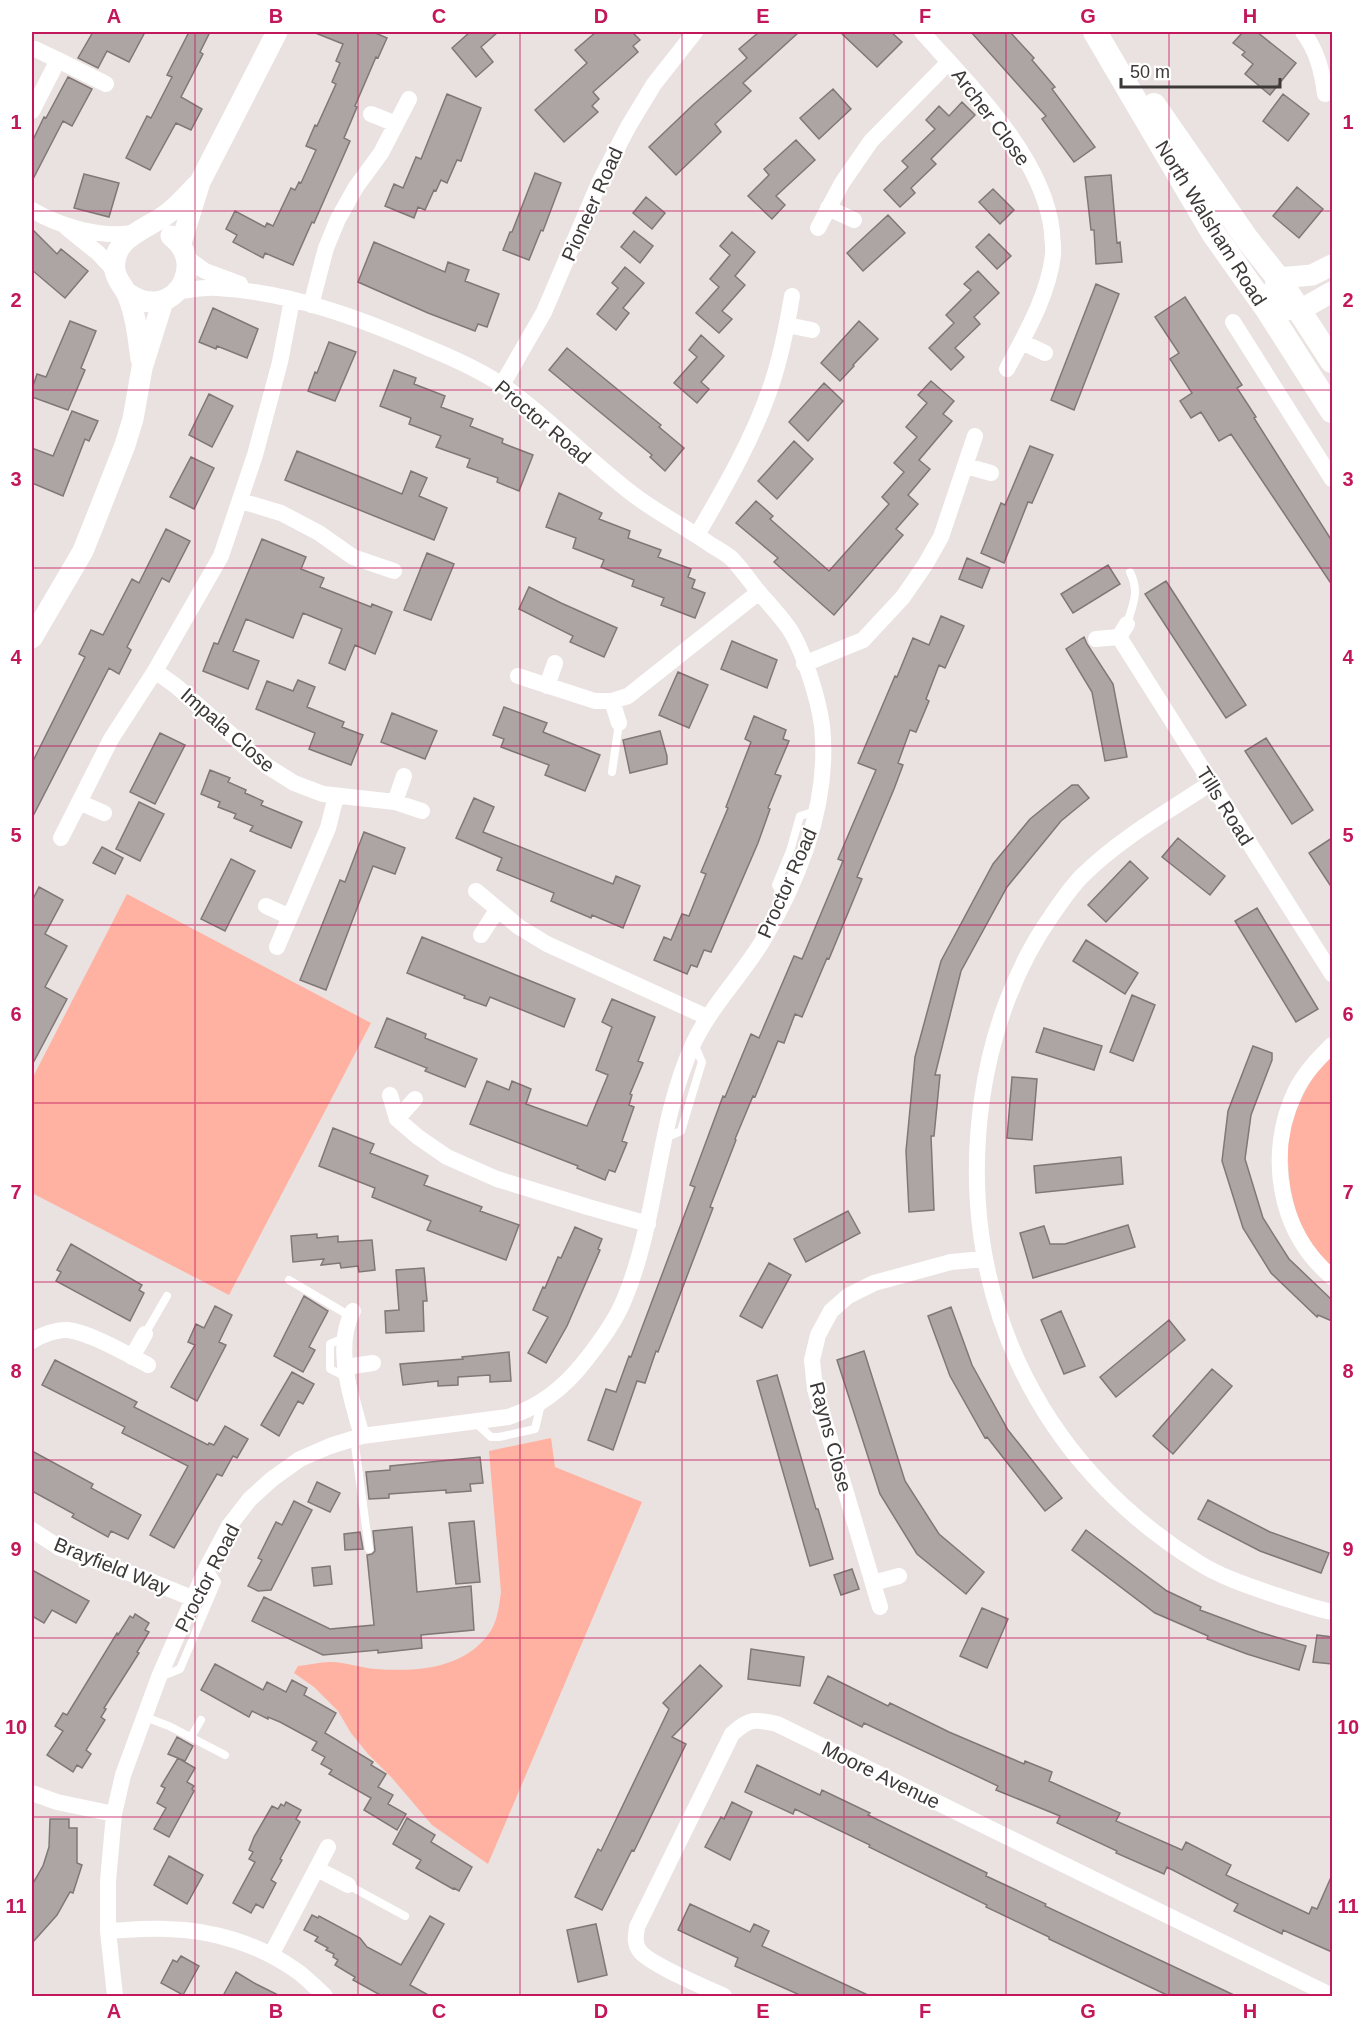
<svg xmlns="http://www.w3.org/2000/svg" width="1364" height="2028" font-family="Arial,sans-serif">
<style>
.green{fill:#ffb1a2}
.building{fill:#ada5a3;stroke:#7f7876;stroke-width:1.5}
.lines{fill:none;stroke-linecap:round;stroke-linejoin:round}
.service{stroke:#fff;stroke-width:8}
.minor{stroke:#fff;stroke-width:16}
.tertiary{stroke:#fff;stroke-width:21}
.secondary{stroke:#fff;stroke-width:24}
.grid{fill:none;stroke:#c2185b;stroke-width:1.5;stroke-opacity:0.55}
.labels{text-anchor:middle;stroke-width:4.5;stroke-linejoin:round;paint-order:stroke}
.street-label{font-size:20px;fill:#3c3938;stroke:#fff}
.neatline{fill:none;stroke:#c2185b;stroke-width:2}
.grid-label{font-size:20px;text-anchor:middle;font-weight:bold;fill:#c2185b}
</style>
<rect width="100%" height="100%" fill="#eae2e0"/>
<path class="green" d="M127,894L371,1023L229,1295L32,1193V1079Z
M1332,1056V1267C1298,1238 1287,1192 1288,1149C1288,1143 1287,1137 1288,1131C1290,1125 1293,1119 1295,1114C1304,1091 1314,1072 1332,1056Z
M551,1438L555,1467L642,1502L488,1864L432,1825L392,1778L368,1754L351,1733L338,1711L314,1687L294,1673L298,1666C309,1665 320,1662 330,1662C346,1662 361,1668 376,1669C417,1672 465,1669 490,1632C498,1620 499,1605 501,1592L489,1451Z"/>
<path class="building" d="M93,32H145L129,62L107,51L98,68L78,58Z
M189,32H210L200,52L203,54L181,97L202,109L191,130L176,123L150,170L126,158L147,116L151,118L172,77L167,75Z
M313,32H373L387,38L378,58L376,57L355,106L357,107L344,138L350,141L314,223L312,222L293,265L265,253L263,258L233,242L237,235L226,229L235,211L265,227L267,223L273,226L291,188L295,190L299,182L301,183L316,150L306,146L315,125L317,126L336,84L332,82L340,63L336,61L343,44Z
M470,32H498L481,47L493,62L476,77L452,48Z
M596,32H632L640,40L633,46L638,52L593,92L599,99L592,106L598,112L564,142L535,110L587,63L575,50Z
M759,32H799L743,83L751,91L715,124L721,132L676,175L649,147L694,104L747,58L739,49Z
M840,32H891L902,42L877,67Z
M971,32H1010L1034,58L1032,60L1055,87L1052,89L1095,147L1074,162L1042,119L1046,116Z
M1243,32H1257L1296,63L1270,95L1245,74L1253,64L1242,55L1245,52L1233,43Z
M68,77L92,89L72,126L63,121L32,181V142L44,117L46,118Z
M833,89L851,109L819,139L800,118Z
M447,94L481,108L461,161L457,160L447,183L441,180L436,191L434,190L425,210L418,207L414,218L385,206L394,184L403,188L416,157L421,159Z
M1283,94L1309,114L1288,141L1263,121Z
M962,102L975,115L931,159L936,164L911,188L915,193L900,207L884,190L908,167L902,161L935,129L926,120L939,106L949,116Z
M796,140L815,160L776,196L785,205L772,219L748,196L769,175L764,169Z
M535,173L561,183L543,231L541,230L529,260L503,250L510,232H512Z
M84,174L119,183L109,217L74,208Z
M1111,175L1117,243L1120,242L1122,262L1096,264L1094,230H1091L1085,177Z
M1297,187L1323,209L1299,238L1273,216Z
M993,189L1014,210L1000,224L979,202Z
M646,197L665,213L652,229L633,213Z
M888,215L905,233L863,271L847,253Z
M32,229L57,254L61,249L88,271L65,298L32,270Z
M634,231L653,246L640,263L621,247Z
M732,232L755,252L735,276L745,285L722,311L732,319L719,333L696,313L719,287L710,279L730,255L720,246Z
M989,234L1011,256L997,269L976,247Z
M374,242L445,272L448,262L469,270L465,281L499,294L487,327L478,324L475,331L428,313L358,282Z
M625,267L644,283L623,308L629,313L616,330L597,314L618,288L612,283Z
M978,271L999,293L974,317L980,324L955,348L964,357L951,370L929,348L954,323L946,315L971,290L964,284Z
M1096,284L1119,294L1074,410L1051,400Z
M1185,297L1242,385L1237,388L1256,417L1254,418L1332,541V585L1231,434L1219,441L1201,412L1191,418L1180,401L1192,393L1170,359L1179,353L1155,317Z
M213,308L258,329L247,358L217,346L216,349L199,342Z
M70,321L96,331L81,368L85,370L68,410L32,397V389L37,374L46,377Z
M859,321L878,339L853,365L854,366L840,381L821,363Z
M701,335L724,356L701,382L709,389L697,403L674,383L697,357L689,350Z
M329,342L356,352L335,401L308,391L315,372L317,373Z
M567,348L661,425L659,427L684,448L665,471L650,457L652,455L549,370Z
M394,370L416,378L414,384L445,396L441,407L473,419L470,426L503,439L502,443L533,455L519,491L497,482L498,478L467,467L470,459L436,447L441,436L409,424L411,418L380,406Z
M931,381L954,401L943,414L952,421L919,460L930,469L908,495L918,504L896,529L903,535L834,615L774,562L778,558L736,523L756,501L773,516L770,519L829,571L889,504L882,497L904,472L894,463L917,437L906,427L927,403L918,395Z
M824,383L843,401L808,441L789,422Z
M209,394L233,406L212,447L189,435Z
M72,411L98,421L89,441L85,439L63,496L32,483V448L53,456Z
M794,441L813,459L777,499L758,481Z
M1030,446L1053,455L1032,503L1028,502L1004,563L981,553L1001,503L1005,505Z
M297,451L402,494L411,471L427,478L419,496L447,508L434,540L285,480Z
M191,457L214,468L194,509L170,497Z
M559,493L602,513L599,519L630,531L628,538L661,550L658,557L691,569L688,577L695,580L692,588L705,593L695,618L661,605L664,598L632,586L634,580L601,567L604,560L573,548L576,538L546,527Z
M166,529L190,541L169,582L162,578L127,647L131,650L119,674L109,668L32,818V763L85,657L79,654L91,630L103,635L132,579L139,583Z
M262,539L306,557L301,569L324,578L320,587L371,607L372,604L392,612L375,654L355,645L345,670L329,663L342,629L303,613L293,638L246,619L233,651L259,661L248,689L203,671L214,643L218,644Z
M427,553L454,564L431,620L404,610Z
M967,558L990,568L982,588L959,579Z
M1108,565L1120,584L1073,613L1061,594Z
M1166,581L1246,705L1226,718L1145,594Z
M529,587L561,603L617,628L604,657L570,642L573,636L519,609Z
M941,616L964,626L945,668L939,665L926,699L929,701L916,732L910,730L898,763L903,765L894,789L857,877L862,879L829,959L827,958L802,1017L795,1014L784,1043L778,1041L755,1097L753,1096L735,1139L736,1140L710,1207L713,1208L658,1352L656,1351L645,1383L637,1381L613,1450L588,1440L606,1389L616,1392L629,1356L631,1357L695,1187L690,1185L723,1096L725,1097L751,1034L759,1038L794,956L802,959L843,861L838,859L876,770L858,763L895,676L897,677L913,638L929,645Z
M1084,637L1087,644L1113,684L1127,757L1105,761L1092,692L1066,649Z
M732,641L777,660L767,688L721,669Z
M678,672L708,685L689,728L659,715Z
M298,680L315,687L307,707L344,722L342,727L363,735L351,765L309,749L315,733L256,709L267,681L293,691Z
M504,707L547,723L543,732L600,755L585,791L545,775L549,765L501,747L504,739L493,735Z
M392,713L437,731L425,759L381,742Z
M754,716L786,730L783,739L789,741L775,774L781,776L768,808L770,809L758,843L711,952L704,950L697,967L691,965L687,974L654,960L664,937L671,940L682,914L689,916L706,874L701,872L728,808L726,807L751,742L745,739Z
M660,731L667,756V764L630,773L623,740Z
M160,733L185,745L155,804L130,792Z
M1266,738L1313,810L1292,824L1245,751Z
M210,770L230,778L228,782L246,790L245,793L263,801L261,805L302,822L291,848L250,831L253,826L234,818L236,814L218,807L220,802L201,794Z
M1072,785H1078L1089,798L1061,821L1007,887L961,971L935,1075H940L934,1136H931L934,1210L909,1212L906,1151L915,1057L941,961L993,864L1030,819Z
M474,798L494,807L483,832L613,884L616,876L640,886L623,928L592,915L591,918L551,901L554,893L497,870L502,858L456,838Z
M139,802L164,814L140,861L116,849Z
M364,832L405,848L395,874L373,866L326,990L300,980L340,880L345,882Z
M1178,838L1225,876L1210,895L1162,857Z
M1332,838V888L1309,853Z
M102,847L123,858L115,874L93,863Z
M231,859L255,871L225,931L201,919Z
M1130,861L1148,878L1106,922L1088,905Z
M39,887L63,900L45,934L67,946L45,987L67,999L32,1065V901Z
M1257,908L1318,1009L1296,1022L1235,921Z
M422,937L575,999L564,1027L490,997L486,1006L464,998L465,996L407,973Z
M1086,940L1138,973L1125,994L1073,961Z
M1132,995L1155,1005L1133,1061L1110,1052Z
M612,999L655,1017L638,1061L643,1063L630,1094L632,1095L629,1105L634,1107L622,1141L627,1143L615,1172L609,1170L605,1180L577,1168L578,1166L470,1124L487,1081L509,1090L512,1081L531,1089L526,1104L587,1126L608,1075L596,1070L612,1027L602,1022Z
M387,1018L426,1034L425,1038L477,1059L465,1087L425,1071L427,1068L375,1047Z
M1044,1028L1102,1046L1094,1070L1036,1052Z
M1253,1046L1272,1053V1060L1251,1115L1245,1159L1263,1218L1289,1259L1332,1300V1321L1318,1315L1317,1317L1271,1273L1243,1228L1222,1161L1228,1111Z
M1012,1077L1037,1079L1032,1140L1007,1138Z
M333,1128L374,1144L370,1153L428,1176L424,1185L482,1207L480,1211L519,1225L506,1260L427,1230L431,1221L372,1197L375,1188L319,1166Z
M1121,1157L1123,1184L1036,1193L1034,1166Z
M848,1211L860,1233L806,1262L794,1239Z
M1128,1225L1135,1247L1033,1278L1020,1233L1044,1226L1050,1244H1065Z
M575,1227L602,1239L598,1249L600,1250L567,1326L546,1363L528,1353L548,1317L533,1310L543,1287L545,1288L558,1257L561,1258Z
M317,1234V1238L338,1236V1242L372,1240L375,1270L359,1272L358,1266L341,1268L340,1263L321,1265L324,1259L293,1262L291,1236Z
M71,1244L142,1285L139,1290L144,1293L130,1321L56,1281L61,1272L57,1270Z
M769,1263L791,1275L762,1328L740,1316Z
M424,1268L427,1301H423L424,1331L386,1333L385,1311L399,1310L396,1270Z
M304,1296L328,1311L309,1347L315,1350L303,1372L274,1356Z
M215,1306L232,1315L219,1342L226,1345L197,1401L171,1387L195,1345L188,1342L196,1324L204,1328Z
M951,1307L972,1365L1008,1430L1062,1498L1045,1511L987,1437L985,1438L950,1376L928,1316Z
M1061,1311L1085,1366L1064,1374L1041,1320Z
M1169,1320L1185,1340L1116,1397L1100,1377Z
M864,1351L905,1481L939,1534L984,1572L966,1594L917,1554L880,1494L837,1360Z
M509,1352L511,1381L490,1382V1375L458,1377V1385L438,1386V1381L403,1385L400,1364L463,1359L462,1357Z
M55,1360L137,1402L134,1407L208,1445L209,1443L214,1445L225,1426L248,1439L237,1458L233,1456L222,1476L217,1474L174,1548L150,1535L188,1466L122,1433L125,1427L42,1385Z
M1212,1369L1232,1386L1173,1454L1153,1436Z
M292,1372L314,1384L303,1404L298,1401L279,1436L261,1425Z
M777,1375L816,1509H818L833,1559L810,1566L757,1381Z
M32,1451L93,1484L91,1488L141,1515L128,1539L111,1531L108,1537L72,1517L74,1514L32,1491Z
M480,1457L483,1483L470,1484L471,1491L446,1493V1490L389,1494V1498L369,1499L366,1472L390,1470V1466Z
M317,1482L340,1493L330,1512L308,1502Z
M1208,1500L1270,1532L1329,1553L1321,1573L1260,1551L1198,1519Z
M294,1501L312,1510L271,1590L258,1591L248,1586L262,1560L258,1558L276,1522L282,1525Z
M474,1521L480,1582L456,1584L449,1523Z
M412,1527L417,1592L471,1586L474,1630L421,1635L422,1648L378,1653V1650L323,1655L252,1621L264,1597L330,1629L374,1625L367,1555L372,1554L375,1551L373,1531Z
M1086,1530L1167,1591L1201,1607L1200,1610L1259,1632L1306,1646L1299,1670L1247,1654L1207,1639L1208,1636L1155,1613L1072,1550Z
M360,1532L363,1549L345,1550L344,1534Z
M330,1566L332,1584L314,1586L312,1568Z
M852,1569L859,1589L841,1595L834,1575Z
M32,1570L89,1601L76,1623L52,1610L44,1623L32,1616Z
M982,1608L1008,1619L987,1668L960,1656Z
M135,1614L149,1623L145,1630L149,1632L137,1652L139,1653L104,1708L106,1709L101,1717L105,1720L86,1750L91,1754L82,1768L77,1765L73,1772L47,1755L63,1731L55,1726L63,1713L67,1715L117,1633L118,1635L130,1616L133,1618Z
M1317,1635L1332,1637V1664L1313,1662Z
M751,1649L804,1657L800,1686L748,1679Z
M215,1664L263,1690L267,1682L286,1692L292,1680L307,1688L304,1695L336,1713L325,1733L373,1762L371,1765L386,1774L378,1787L393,1795L388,1804L406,1814L397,1830L364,1810L371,1798L329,1774L332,1770L321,1764L325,1757L312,1750L317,1742L280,1722L268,1717V1719L252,1711L249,1717L201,1690Z
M700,1665L722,1686L672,1737L686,1744L634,1851L632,1850L602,1910L575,1897L598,1849L601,1851L669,1709L663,1703Z
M828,1676L888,1706L890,1703L949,1732L1024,1764L1025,1761L1052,1772L1049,1781L1120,1813L1116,1821L1182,1850L1186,1842L1231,1865L1226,1875L1309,1914L1312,1907L1317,1909L1332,1875V1952L1283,1930L1282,1934L1234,1911L1238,1904L1167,1867L1164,1874L1116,1853L1117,1851L1057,1823L1060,1816L996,1790L998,1786L864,1723L862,1727L814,1703Z
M177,1737L193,1746L185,1761L168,1754Z
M178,1758L195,1768L187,1782L194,1786L192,1789L194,1791L169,1837L154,1829L166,1808L157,1803L165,1788L161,1786Z
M757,1765L820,1795L822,1790L870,1813L868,1815L987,1873L986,1876L1046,1904L1045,1906L1236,1996H1169L1049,1939V1937L986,1907L987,1905L869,1847L870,1845L795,1809L793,1814L745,1792Z
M286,1802L301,1810L296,1819L300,1822L280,1859L282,1860L271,1880L276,1883L263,1908L256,1904L251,1913L233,1903L255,1862L249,1859L253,1852L249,1850L254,1837L272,1806L278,1809L281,1804L284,1806Z
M732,1802L752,1812L730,1860L705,1847L721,1817L724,1819Z
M407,1818L435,1835L431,1842L472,1867L459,1891L454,1888L453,1889L416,1868L421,1860L393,1844Z
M50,1819H69V1828H77V1863L82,1865L73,1893L70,1892L57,1915L32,1943V1885L43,1866L49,1847Z
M169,1856L203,1875L187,1904L154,1885Z
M690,1904L750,1932L754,1924L769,1931L762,1946L870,1996H802L735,1966L738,1958L678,1930Z
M312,1915L318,1918L319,1916L360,1938L367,1947L401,1965L430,1916L444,1924L410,1985L430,1996H382L353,1980L355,1977L335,1965L338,1960L333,1957L334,1954L326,1950L328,1948L315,1941L318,1937L304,1930Z
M596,1924L607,1975L578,1982L567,1930Z
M181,1956L199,1966L183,1995L161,1983L173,1960L177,1962Z
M236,1972L256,1984L280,1996H223Z"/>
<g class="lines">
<path class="service" d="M1127,624C1133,603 1140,593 1130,572
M612,772L619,723
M784,900L776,885L790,851L800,816L816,811
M665,1138L681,1131L702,1062L694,1044
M289,1280L350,1316
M145,1334L167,1296
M344,1338L330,1344V1369L346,1377
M476,1423L491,1437H499L535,1429L541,1404
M354,1438L369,1549
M160,1677L180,1669L217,1582L208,1567
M145,1717L169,1726L225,1755
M191,1737L201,1720
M348,1885L405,1916"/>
<path class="minor" d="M922,32C970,86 1044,157 1052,232C1052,240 1054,248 1053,255C1048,296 1026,333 1007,369
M1303,32C1317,51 1322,70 1325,94
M35,49L58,60
M32,111L58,60L106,84
M371,114L396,124
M828,208L854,220
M32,210C61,227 100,238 134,233
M67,228L98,253L115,271
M818,228L842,183L871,141L949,62
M187,258L205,271L240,284
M311,305L326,248L338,219L356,187L381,153L409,99
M1233,322L1332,479
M787,325L812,330
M1022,342L1045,353
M502,385L544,312L599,183L628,127L654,84L695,32
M966,466L991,473
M241,501L281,513L319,533L353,557L394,571
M697,535C725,487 753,439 771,386C781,357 787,326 792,296
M1119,637L1127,624
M1096,639L1119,637L1332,974
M804,664L863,640L903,597L925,565L941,537L975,436
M155,671L176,686L267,766L294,783L323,794L395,802L422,811
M518,676L595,701H612L628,696L759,592
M547,686L555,663
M612,701L619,723
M1211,783C1167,812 1119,839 1082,876C1071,887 1061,902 1052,915C1014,969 991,1035 982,1099C955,1288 1035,1462 1199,1563C1221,1577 1249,1586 1275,1595C1294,1601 1313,1608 1332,1612
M79,802L104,813
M395,802L404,776
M61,838L111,739L155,671L221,556L255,455L280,362L292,300
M476,891L519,927L547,944L707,1017
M266,906L290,917
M481,935L497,910
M277,947L328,828L336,796
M1332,1045C1318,1059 1304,1073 1295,1092C1266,1154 1278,1232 1332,1277
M390,1095L397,1119L418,1137L447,1157L497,1179L588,1207L648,1224
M397,1119L415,1099
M353,1311C333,1347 352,1400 362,1436
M32,1341C41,1335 57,1329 68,1330C91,1333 127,1354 148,1365
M132,1357L145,1334
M346,1367L373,1363
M32,1530L60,1548L140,1577L194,1599
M873,1583L899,1576
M880,1607L815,1389L812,1360L818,1335L831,1311L848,1296L874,1283L951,1262L984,1259
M32,1793L57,1802L114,1814
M317,1869L348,1885
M108,1931C128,1930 148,1928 168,1929C212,1930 258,1944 294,1969C305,1976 315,1987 325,1996
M271,1955L328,1847
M115,1996L108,1931V1881L114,1814L123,1775L159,1677L207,1567L229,1526L250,1499L272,1479L300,1459L330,1446L362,1436L508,1417C540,1407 564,1388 585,1361C600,1342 615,1322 624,1300C659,1217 656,1124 694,1042C712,1005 741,976 762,942C800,878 830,802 822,726C819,701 803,648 788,627C779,614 767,602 757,590C749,580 741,568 731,558C725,553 718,549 711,545C684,526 655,512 630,492C587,459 550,419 505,387C482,371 453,358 426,347C360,318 289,292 217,288C203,287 189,290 176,292
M724,1996C707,1988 648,1964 639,1950C634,1942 636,1936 637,1927L732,1734C749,1718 755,1719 777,1724L1332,1996"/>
<path class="tertiary" d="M181,243L200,182L277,32
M1332,265L1312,275L1278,278L1267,309L1300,310L1332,292
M127,293C132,296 139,300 144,301C180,310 205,261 171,236
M141,359C138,337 136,316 128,296C124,287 117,281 115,271C110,238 146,230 167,214C178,206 187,195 197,185
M32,638L83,551L93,526L125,445L133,419L142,368L163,301"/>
<path class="secondary" d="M1095,32L1213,233L1267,309L1332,411
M1154,105L1247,239L1278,278L1332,361"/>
</g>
<path class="grid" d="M195,32V1996M358,32V1996M520,32V1996M682,32V1996M844,32V1996M1006,32V1996M1169,32V1996M32,211H1332M32,390H1332M32,568H1332M32,746H1332M32,925H1332M32,1103H1332M32,1282H1332M32,1460H1332M32,1638H1332M32,1817H1332"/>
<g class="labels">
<g class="street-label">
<text transform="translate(991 117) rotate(53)" y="7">Archer Close</text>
<text transform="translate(592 204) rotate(-66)" y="7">Pioneer Road</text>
<text transform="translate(1211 223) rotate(58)" y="7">North Walsham Road</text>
<text transform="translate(543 422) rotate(40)" y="7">Proctor Road</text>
<text transform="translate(228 730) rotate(41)" y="7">Impala Close</text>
<text transform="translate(1225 806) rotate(58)" y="7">Tills Road</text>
<text transform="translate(787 883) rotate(-66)" y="7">Proctor Road</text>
<text transform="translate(831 1437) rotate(75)" y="7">Rayns Close</text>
<text transform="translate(112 1566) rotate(22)" y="7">Brayfield Way</text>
<text transform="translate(207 1578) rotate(-63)" y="7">Proctor Road</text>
<text transform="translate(881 1775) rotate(26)" y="7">Moore Avenue</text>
</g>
</g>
<rect width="1364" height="2028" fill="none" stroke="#ffffff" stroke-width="66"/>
<path d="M1121 78v9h159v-9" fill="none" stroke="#3c3938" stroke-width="3"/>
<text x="1130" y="78" font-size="18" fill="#3c3938" stroke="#ffffff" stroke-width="4.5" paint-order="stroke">50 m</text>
<rect x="33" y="33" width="1298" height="1962" class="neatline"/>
<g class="grid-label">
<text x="114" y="23">A</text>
<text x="276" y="23">B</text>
<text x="439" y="23">C</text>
<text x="601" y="23">D</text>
<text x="763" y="23">E</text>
<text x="925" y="23">F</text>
<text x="1088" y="23">G</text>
<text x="1250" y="23">H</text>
<text x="16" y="129">1</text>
<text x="1348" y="129">1</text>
<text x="16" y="307">2</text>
<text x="1348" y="307">2</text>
<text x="16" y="486">3</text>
<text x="1348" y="486">3</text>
<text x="16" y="664">4</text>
<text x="1348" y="664">4</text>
<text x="16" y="842">5</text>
<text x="1348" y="842">5</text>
<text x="16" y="1021">6</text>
<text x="1348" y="1021">6</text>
<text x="16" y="1199">7</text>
<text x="1348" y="1199">7</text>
<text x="16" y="1378">8</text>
<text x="1348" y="1378">8</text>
<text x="16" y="1556">9</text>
<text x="1348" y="1556">9</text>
<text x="16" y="1734">10</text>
<text x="1348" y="1734">10</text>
<text x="16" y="1913">11</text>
<text x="1348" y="1913">11</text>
<text x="114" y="2018">A</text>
<text x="276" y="2018">B</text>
<text x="439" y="2018">C</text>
<text x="601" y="2018">D</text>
<text x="763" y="2018">E</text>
<text x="925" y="2018">F</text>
<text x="1088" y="2018">G</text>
<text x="1250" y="2018">H</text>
</g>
</svg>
